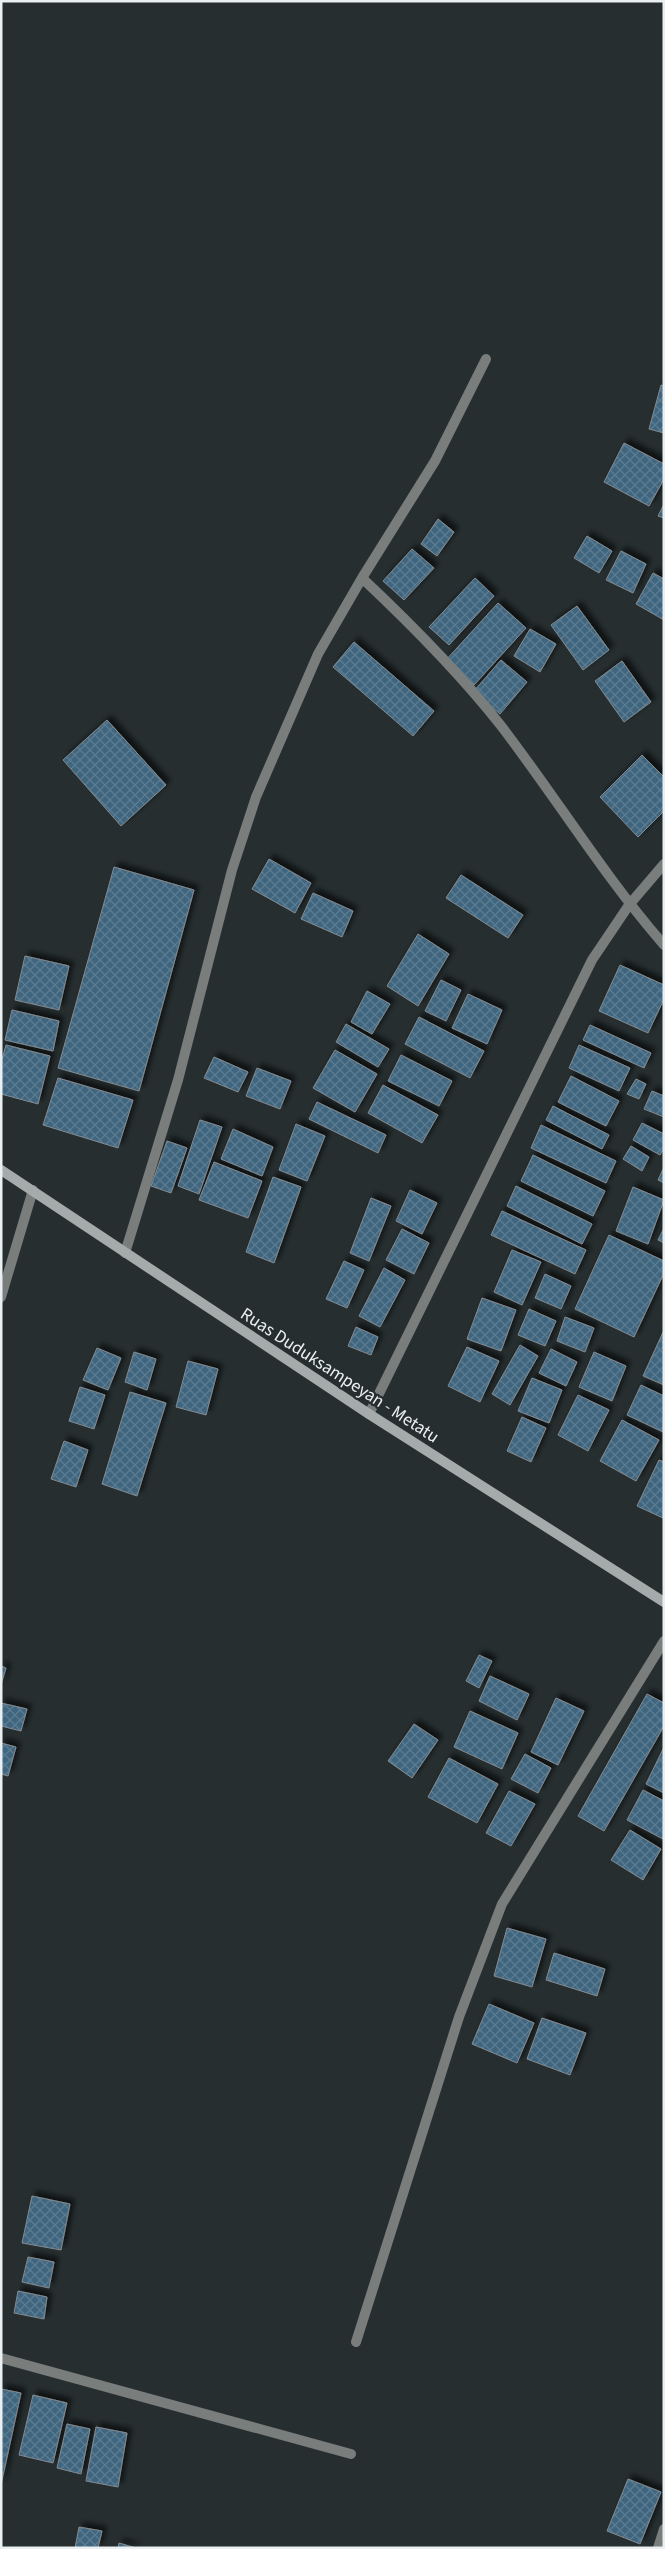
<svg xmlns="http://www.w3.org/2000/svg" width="665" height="2549" font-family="'Source Sans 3',sans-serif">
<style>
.building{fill:url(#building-cross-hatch);stroke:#848b90;filter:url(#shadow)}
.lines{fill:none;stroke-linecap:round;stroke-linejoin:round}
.minor{stroke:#797d7c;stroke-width:10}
.secondary{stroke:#a4abaa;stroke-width:10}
.labels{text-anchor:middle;stroke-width:4.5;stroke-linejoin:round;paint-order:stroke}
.street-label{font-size:18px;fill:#eaf0f1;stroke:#262e30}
</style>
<defs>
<pattern id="building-cross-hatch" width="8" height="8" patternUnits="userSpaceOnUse" patternTransform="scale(1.25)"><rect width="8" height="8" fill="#3f657f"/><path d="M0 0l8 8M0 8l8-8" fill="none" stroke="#5b7b92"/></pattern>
<filter id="shadow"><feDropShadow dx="4.5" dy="-4.5" stdDeviation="2.5" flood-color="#0009"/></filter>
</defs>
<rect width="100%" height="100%" fill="#262e30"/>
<path class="building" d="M661,385L664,386V433L649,429Z
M624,443L664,464V479L649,506L604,482Z
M664,504V518L658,516Z
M438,519L454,532L437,556L421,544Z
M587,536L612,551L599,573L574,558Z
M412,549L434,568L404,600L383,581Z
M621,551L646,564L633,593L606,580Z
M653,573L664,579V620L636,604Z
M475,578L494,596L449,645L429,627Z
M498,603L526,628L474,685L446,660Z
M577,606L609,650L583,670L551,625Z
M530,629L556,644L540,672L514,656Z
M354,642L434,711L413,736L333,667Z
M501,660L527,682L500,714L474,691Z
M622,661L651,702L624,722L595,681Z
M107,720L166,785L121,826L63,760Z
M642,755L664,777V811L638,837L600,797Z
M269,859L311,883L295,913L252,889Z
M114,867L194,890L139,1091L58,1068Z
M461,875L523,915L508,938L446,898Z
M313,893L353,911L342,937L301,919Z
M418,934L449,954L418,1006L387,986Z
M25,956L69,966L59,1010L15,1000Z
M620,965L664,985V999L648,1033L599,1011Z
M441,980L461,990L446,1021L425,1011Z
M367,991L390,1004L372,1034L351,1022Z
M468,994L502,1010L487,1044L452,1028Z
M12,1010L59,1021L53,1051L5,1040Z
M419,1017L484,1051L470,1078L405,1044Z
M346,1024L389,1049L378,1067L336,1042Z
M590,1025L651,1053L644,1068L583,1040Z
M6,1045L50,1056L38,1104L1,1094V1063Z
M579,1045L630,1068L619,1091L569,1068Z
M335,1050L377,1074L355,1112L313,1088Z
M401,1055L452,1081L439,1106L388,1081Z
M214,1057L248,1072L238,1092L204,1078Z
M257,1068L291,1081L280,1109L246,1096Z
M571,1076L619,1101L606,1126L558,1102Z
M58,1078L133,1100L118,1148L43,1125Z
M636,1079L646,1084L639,1099L627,1094Z
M383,1085L438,1115L422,1143L368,1113Z
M652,1091L664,1096V1117L644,1109Z
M317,1102L386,1135L378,1153L309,1119Z
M553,1106L609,1135L602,1149L546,1120Z
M200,1120L222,1127L199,1194L178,1186Z
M642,1123L664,1134V1148L660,1155L633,1140Z
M296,1124L325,1136L307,1181L279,1170Z
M541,1125L616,1161L606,1183L531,1148Z
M233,1129L273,1147L262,1176L221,1159Z
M167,1141L187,1148L171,1193L151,1186Z
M631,1146L649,1157L642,1171L623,1159Z
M533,1155L605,1191L593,1216L521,1181Z
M214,1162L262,1181L248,1218L199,1200Z
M664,1167V1183L658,1180Z
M273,1177L301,1187L274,1263L246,1252Z
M516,1186L592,1224L582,1244L507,1206Z
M633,1187L664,1200L648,1244L616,1231Z
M410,1190L437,1203L422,1234L396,1221Z
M371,1198L391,1206L369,1261L350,1253Z
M502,1211L586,1250L575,1274L491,1235Z
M664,1228V1243L658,1240Z
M402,1229L429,1243L414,1274L386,1260Z
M609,1235L664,1261V1273L634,1337L575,1309Z
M512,1250L541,1262L522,1305L494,1292Z
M344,1261L364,1270L347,1308L326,1299Z
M384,1268L405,1280L380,1327L359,1316Z
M545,1274L571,1286L561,1309L535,1298Z
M482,1298L516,1310L501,1351L467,1339Z
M529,1309L556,1321L545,1346L518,1335Z
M565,1317L594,1328L585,1352L557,1341Z
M356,1327L378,1337L371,1355L348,1346Z
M664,1330V1385L643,1376Z
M520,1345L538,1356L510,1405L492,1394Z
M467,1347L499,1361L480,1402L448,1386Z
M97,1348L121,1358L108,1390L83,1380Z
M551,1349L577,1362L566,1386L539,1373Z
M134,1352L156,1359L147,1390L125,1382Z
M594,1352L626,1366L612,1401L579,1387Z
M188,1361L218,1369L206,1415L176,1407Z
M532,1378L562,1390L549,1423L518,1411Z
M641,1385L664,1396L663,1432L627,1415Z
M80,1387L105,1395L94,1429L69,1421Z
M130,1392L166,1403L137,1496L102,1484Z
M578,1395L609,1410L588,1451L558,1435Z
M522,1417L546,1428L531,1462L507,1451Z
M622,1420L659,1440L636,1481L600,1461Z
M64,1441L88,1450L76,1487L51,1479Z
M659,1460L664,1462L663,1518L637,1506Z
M479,1655L492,1661L479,1688L466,1681Z
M1,1666L6,1668L1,1685Z
M490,1676L529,1694L517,1720L479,1701Z
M647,1694L664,1703V1726L604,1831L578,1816Z
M556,1698L584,1711L558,1765L531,1752Z
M1,1703L27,1709L21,1731L1,1726Z
M470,1711L518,1733L502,1769L454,1747Z
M414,1724L438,1740L412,1778L388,1761Z
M1,1743L16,1747L8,1776L1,1774Z
M664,1747V1793L646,1784Z
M525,1754L551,1768L538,1793L511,1779Z
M449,1758L498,1784L477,1823L428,1797Z
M643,1790L664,1801L663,1839L627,1820Z
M509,1791L535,1804L511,1846L486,1833Z
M630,1830L661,1849L643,1880L611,1860Z
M507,1928L546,1939L532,1987L494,1976Z
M554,1953L605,1969L597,1996L546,1980Z
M489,2004L534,2023L517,2063L472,2044Z
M542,2018L586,2033L570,2075L527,2059Z
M32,2196L70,2204L61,2250L22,2243Z
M28,2257L54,2262L49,2288L22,2282Z
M18,2291L47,2297L44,2319L14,2313Z
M1,2389L21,2393L1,2485Z
M33,2395L67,2403L53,2463L19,2455Z
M67,2424L90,2429L81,2474L57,2468Z
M96,2427L127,2433L118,2487L86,2481Z
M628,2479L661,2492L640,2544L607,2531Z
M79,2527L102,2531L98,2548H75Z
M119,2543L136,2548H118Z"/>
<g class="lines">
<path class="minor" d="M362,578L435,461L486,359
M125,1253L178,1080L232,870L256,797L318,654L362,578C412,625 460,673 502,727C557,799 604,876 664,945
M1,1297L33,1190
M369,1414L592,960L629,905L664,864
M356,2342L459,2017L502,1904L664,1641
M1,2358L351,2454
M658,2548L664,2529"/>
<path class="secondary" d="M1,1170L369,1414L664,1602"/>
</g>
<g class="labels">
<g class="street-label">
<text transform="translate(340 1375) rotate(33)" y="6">Ruas Duduksampeyan - Metatu</text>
</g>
</g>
<rect width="665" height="2549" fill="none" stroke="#eaf0f1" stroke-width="5"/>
</svg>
